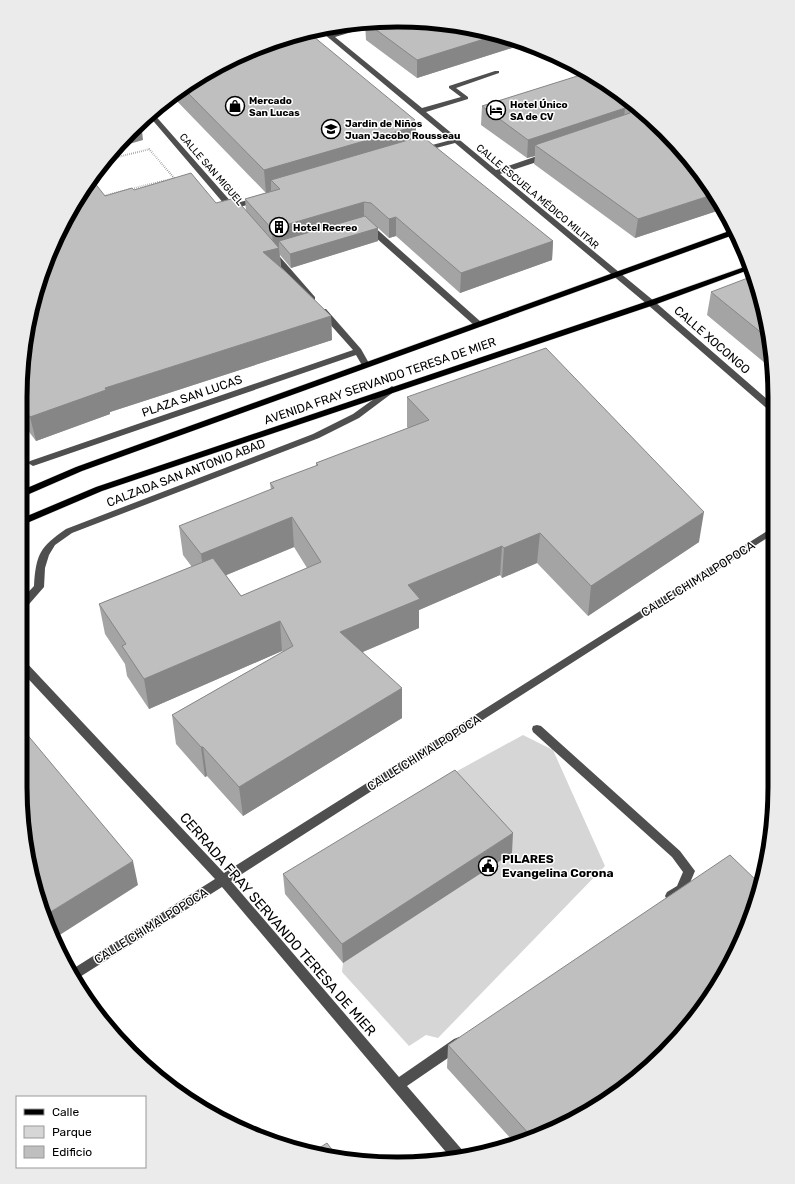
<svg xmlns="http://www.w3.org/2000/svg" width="795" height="1184" font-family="Rubik,sans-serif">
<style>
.green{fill:#d6d6d6}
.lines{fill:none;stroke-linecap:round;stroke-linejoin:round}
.major-casing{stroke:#dbdbdb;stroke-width:1}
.path{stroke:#717171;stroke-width:2;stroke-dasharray:0.5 1.5;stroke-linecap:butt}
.minor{fill:#4f4f4f;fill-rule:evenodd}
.major{fill:#000;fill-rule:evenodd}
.wall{fill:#a4a4a4;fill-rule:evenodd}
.shaded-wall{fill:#868686}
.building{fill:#bfbfbf;stroke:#868686}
.labels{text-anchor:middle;stroke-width:3;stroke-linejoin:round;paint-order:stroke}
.far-poi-label{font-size:10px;font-weight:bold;fill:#000;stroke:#fff;text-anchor:start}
.far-street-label{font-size:10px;fill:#000;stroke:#fff}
.street-label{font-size:12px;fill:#000;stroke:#fff}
.poi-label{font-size:12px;font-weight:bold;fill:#000;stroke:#fff;text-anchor:start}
.near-street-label{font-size:14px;fill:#000;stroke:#fff}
.rim{fill:none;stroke:#000;stroke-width:5}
</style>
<rect width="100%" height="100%" fill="#fff"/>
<path class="green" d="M523,735L553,750L605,866L438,1038L426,1035L409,1046L342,972L343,963L511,853L437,782Z"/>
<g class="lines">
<defs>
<path id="major" d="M732,230H734L736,234L82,471L20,498V491L76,467Z
M750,265L751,269L654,305L102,491L20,526V519L96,487L648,301Z"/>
</defs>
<use href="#major" class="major-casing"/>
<path class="path" d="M149,149L175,179
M110,159L150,149
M103,196L175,178"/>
<path class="minor" d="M389,21L335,37L422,108L461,97L449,88V86L495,71H499V73L456,88L468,97V99L426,112L496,170L543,154H549V158L500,174L654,301L775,406V414L772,413L648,305L455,143L421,152V148L451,140L318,29L324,27L332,34L374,22Z
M153,113L233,204L259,197H262V201L236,208L237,212H231L149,116Z
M365,224H371L481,322V326H475L365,228Z
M268,250H274L315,297V301H309L268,254Z
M320,309H326L361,349L370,365L369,367H363L356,355L36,465L33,466L28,463L30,461L353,350L320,313Z
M392,386L396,389L395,391L359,418L319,438L72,533L55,545L49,555L45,568L44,587L24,610L20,611V601L34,586C36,554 40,547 66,529L313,434L353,414Z
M775,526V533L231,881L399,1077L454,1039L459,1037L464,1039L465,1043L464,1047L407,1086L464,1152L466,1157L451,1158L222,887L75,980L71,970L215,879L20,670V659L24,660L224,873Z
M537,725L541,726L680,851L695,871C690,882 683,905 667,900L665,896L667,892L677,886L683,872L672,857L533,732L532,729L533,726Z"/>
<use href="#major" class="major"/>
</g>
<path class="wall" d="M397,20L471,27L518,41V46L417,78L366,40L365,23Z
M188,84L415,120L416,138L553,241L552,260L460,293L396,236L389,238L378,228V241L291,268L280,255L281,267L331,316L332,340L110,412V414L36,441L20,420V398L105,196L134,190L216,203L246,211L245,199L271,191L266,193L172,96Z
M607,84L711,188L723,209L635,238L534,164L535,156L527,158L481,125L482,106Z
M711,292L768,324L772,369L707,315Z
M407,397L699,542L588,616L537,563L502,578L500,575L419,610V628L363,652L402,718L243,816L207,776L205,777L176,744L172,715L283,652L282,651L149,709L127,676L125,664L105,634L99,604L192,567L183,555L179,526L271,490L270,483L316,466V463L408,428L407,427ZM294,547L307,568L241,596L226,575Z
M512,853L343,963L285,894L283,874Z
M448,1045L586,1114L513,1141L447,1068Z"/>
<path class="shaded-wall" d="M497,35L518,41V46L417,78V60Z
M625,108L623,127L535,145V156L527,158L528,140Z
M415,120V126H416V149L271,180V191L266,193L264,170Z
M141,122L143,140L119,147L130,131Z
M715,194L723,209L635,238L638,219Z
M364,202V222L279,241V247L273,248L272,229Z
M396,217V236L389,238V219Z
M378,228V241L291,268L290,254Z
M553,241L552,260L460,293L461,273Z
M279,248L281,271L263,252Z
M331,316L332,340L110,412V414L36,441L30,417L105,388Z
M704,512L699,542L588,616L591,586Z
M292,517L294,547L205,584L201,554Z
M540,533L537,563L502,578L504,548Z
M502,546L500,575L419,610V628L341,661L340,632L408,585Z
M280,621L282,651L149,709L144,679Z
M402,688V718L243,816L239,787Z
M201,747H203L207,776L205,777Z
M513,833L512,853L343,963L342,944Z
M133,861L138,885L55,938L44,916Z"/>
<path class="building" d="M397,20L471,27L497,35L417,60L367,23Z
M308,32L415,120L410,122L416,126L264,170L183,88L188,84L253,49Z
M587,73L607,84L664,130L711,188L715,194L638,219L535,145L630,113V109L625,108L528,140L482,106Z
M422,136L553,241L461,273L396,217L389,219L371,203L364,202L272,229L245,199L280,189L271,180Z
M191,173L216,203L235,198L279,248L263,252L286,272L331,316L105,388L106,390L30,417L20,403L27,324L59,230L94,182L105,196L132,188L134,190Z
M365,216L378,228L290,254L279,241Z
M753,276L768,324L769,339L711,292Z
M546,348L704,512L591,586L540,533L504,548L502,546L408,585L420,599L340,632L402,688L239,787L203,747H201L172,715L293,646L280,621L144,679L122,646L126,644L99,604L213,558L241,596L321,562L292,517L201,554L179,526L274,488L270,483L318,465L316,463L429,420L407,397Z
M20,726L133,861L44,916L40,908L20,786Z
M455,770L513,833L342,944L283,874Z
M730,855L760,884L736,954L665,1053L586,1114L530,1135L448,1045Z
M327,1143L336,1155L316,1150Z"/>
<defs>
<symbol id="shop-ring" viewBox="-11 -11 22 22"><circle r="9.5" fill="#fff" stroke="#000" stroke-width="1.5"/><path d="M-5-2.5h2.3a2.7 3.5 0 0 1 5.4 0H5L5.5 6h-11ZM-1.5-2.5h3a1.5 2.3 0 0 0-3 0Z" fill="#000"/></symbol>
<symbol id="hotel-ring" viewBox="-11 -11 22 22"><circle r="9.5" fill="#fff" stroke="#000" stroke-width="1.5"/><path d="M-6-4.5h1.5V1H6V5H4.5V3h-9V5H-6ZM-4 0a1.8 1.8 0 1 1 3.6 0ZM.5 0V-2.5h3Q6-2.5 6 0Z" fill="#000"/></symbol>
<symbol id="school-ring" viewBox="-11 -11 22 22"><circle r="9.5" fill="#fff" stroke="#000" stroke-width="1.5"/><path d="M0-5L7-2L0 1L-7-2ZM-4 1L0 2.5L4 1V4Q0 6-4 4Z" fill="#000"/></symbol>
<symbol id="building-ring" viewBox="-11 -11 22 22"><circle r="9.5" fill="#fff" stroke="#000" stroke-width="1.5"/><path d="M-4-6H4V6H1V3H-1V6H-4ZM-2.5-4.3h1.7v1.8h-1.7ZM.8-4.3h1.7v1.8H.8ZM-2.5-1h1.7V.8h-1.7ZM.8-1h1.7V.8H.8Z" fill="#000"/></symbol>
<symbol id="civic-ring" viewBox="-11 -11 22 22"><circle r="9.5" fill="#fff" stroke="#000" stroke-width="1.5"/><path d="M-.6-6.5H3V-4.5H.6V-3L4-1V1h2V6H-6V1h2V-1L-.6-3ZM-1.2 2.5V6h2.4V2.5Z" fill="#000"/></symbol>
</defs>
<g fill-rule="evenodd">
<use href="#shop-ring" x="224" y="95" width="22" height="22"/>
<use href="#hotel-ring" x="485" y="99" width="22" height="22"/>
<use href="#school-ring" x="320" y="118" width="22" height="22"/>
<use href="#building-ring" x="268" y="216" width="22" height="22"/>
<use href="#civic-ring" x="477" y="855" width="22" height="22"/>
</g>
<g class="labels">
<g class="far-poi-label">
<text x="249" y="104">Mercado<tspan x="249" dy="12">San Lucas</tspan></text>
<text x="510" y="108">Hotel Único<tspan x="510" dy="12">SA de CV</tspan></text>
<text x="345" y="127">Jardin de Niños<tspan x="345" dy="12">Juan Jacobo Rousseau</tspan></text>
<text x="293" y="231">Hotel Recreo</text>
</g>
<g class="far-street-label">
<text transform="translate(212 169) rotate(49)" y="4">CALLE SAN MIGUEL</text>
<text transform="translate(538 196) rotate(40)" y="4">CALLE ESCUELA MÉDICO MILITAR</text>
</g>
<g class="street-label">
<text transform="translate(712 340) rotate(41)" y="4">CALLE XOCONGO</text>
<text transform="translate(380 381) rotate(-19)" y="4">AVENIDA FRAY SERVANDO TERESA DE MIER</text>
<text transform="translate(192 396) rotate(-19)" y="4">PLAZA SAN LUCAS</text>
<text transform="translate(186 473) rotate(-21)" y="4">CALZADA SAN ANTONIO ABAD</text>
<text transform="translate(698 579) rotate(-32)" y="4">CALLE CHIMALPOPOCA</text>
<text transform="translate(424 753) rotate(-32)" y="4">CALLE CHIMALPOPOCA</text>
<text transform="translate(151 926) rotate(-32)" y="4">CALLE CHIMALPOPOCA</text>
</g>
<g class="poi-label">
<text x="502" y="863">PILARES<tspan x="502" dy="14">Evangelina Corona</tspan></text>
</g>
<g class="near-street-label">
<text transform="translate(278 924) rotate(49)" y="5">CERRADA FRAY SERVANDO TERESA DE MIER</text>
</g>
</g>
<path d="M0 0H795V1184H0ZM397 27H398A370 370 0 0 1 768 397V787A370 370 0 0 1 398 1157H397A370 370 0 0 1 27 787V397A370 370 0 0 1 397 27Z" fill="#ebebeb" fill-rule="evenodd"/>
<path class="rim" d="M397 27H398A370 370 0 0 1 768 397V787A370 370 0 0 1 398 1157H397A370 370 0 0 1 27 787V397A370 370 0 0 1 397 27Z"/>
<rect x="16" y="1096" width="130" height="72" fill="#ffffff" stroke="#999999"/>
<rect x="24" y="1109" width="20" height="6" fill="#000000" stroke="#999999"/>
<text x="52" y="1116" font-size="12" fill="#000000">Calle</text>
<rect x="24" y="1126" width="20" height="12" fill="#d6d6d6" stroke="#999999"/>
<text x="52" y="1136" font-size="12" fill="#000000">Parque</text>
<rect x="24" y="1146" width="20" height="12" fill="#bfbfbf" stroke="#999999"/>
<text x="52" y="1156" font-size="12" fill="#000000">Edificio</text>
</svg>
